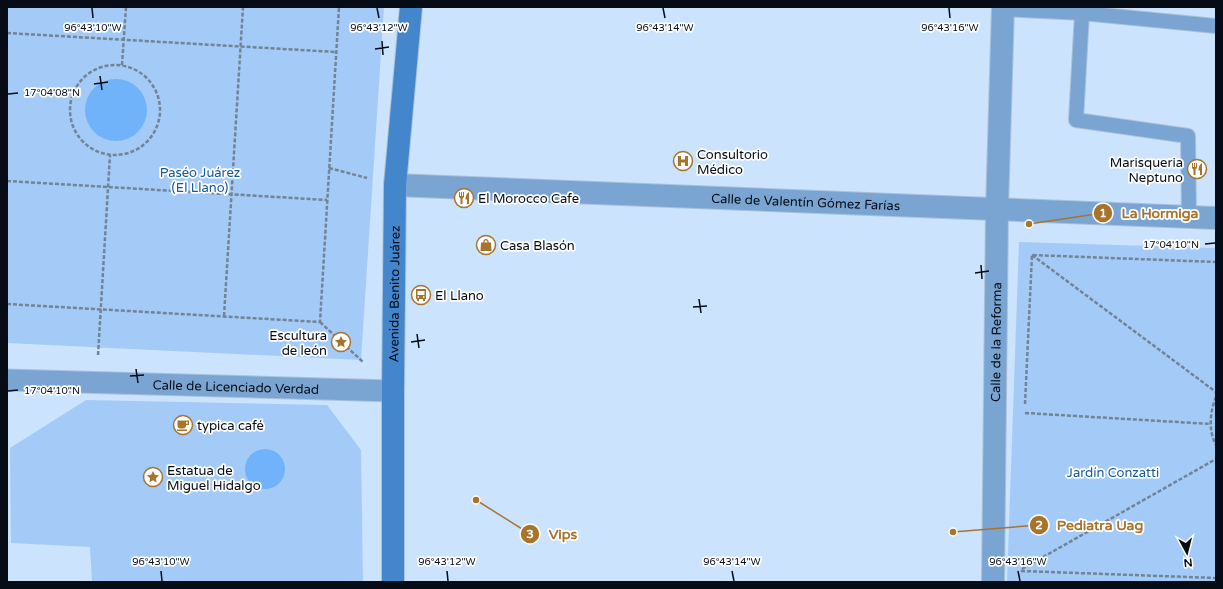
<svg xmlns="http://www.w3.org/2000/svg" width="1223" height="589" font-family="'Varela Round',sans-serif">
<style>
.green{fill:#a4cbf7}
.water{fill:#70b3fa}
.lines{fill:none;stroke-linecap:round;stroke-linejoin:round}
.service-casing{stroke:#abc1d8;stroke-width:16}
.pedestrian-casing{stroke:#abc1d8;stroke-width:23}
.minor-casing{stroke:#abc1d8;stroke-width:24}
.secondary-casing{stroke:#abc1d8;stroke-width:24}
.path{stroke:#728395;stroke-width:2.5;stroke-dasharray:4 2;stroke-linecap:butt}
.service{stroke:#7aa5d3;stroke-width:14}
.pedestrian{stroke:#7aa5d3;stroke-width:21}
.minor{stroke:#7aa5d3;stroke-width:22}
.secondary{stroke:#4386cb;stroke-width:22}
.ticks{fill:none;stroke:#050c15;stroke-width:1.5}
.labels{text-anchor:middle;stroke-width:3.5;stroke-linejoin:round;paint-order:stroke}
.poi-label{font-size:13px;fill:#050c15;stroke:#fff;text-anchor:start}
.park-label{font-size:13px;fill:#135999;stroke:#fff}
.street-label{font-size:13px;fill:#050c15;stroke:#fff}
.ticks-label{font-size:10px;text-anchor:middle;fill:#050c15;stroke:#fff;stroke-width:3.5;stroke-linejoin:round;paint-order:stroke}
.leader{fill:none;stroke:#a8742c;stroke-width:1.5}
.callout-dot{fill:#a8742c;stroke:#fff;stroke-width:1.5}
.mark-label{font-size:12px;text-anchor:middle;font-weight:bold;fill:#fff}
.callout-label{font-size:14px;text-anchor:middle;font-weight:bold;fill:#a8742c;stroke:#fff;stroke-width:3.5;stroke-linejoin:round;paint-order:stroke}
</style>
<rect width="100%" height="100%" fill="#cbe3fd"/>
<path class="green" d="M7,7H384L361,360L7,343Z
M1019,242L1216,248V582H1007Z
M86,400L327,405L361,450L363,582H92L90,547L11,543L10,448Z"/>
<path class="water" d="M85 110a31 31 0 1 1 62 0a31 31 0 1 1-62 0Z
M245 469a20 20 0 1 1 40 0a20 20 0 1 1-40 0Z"/>
<g class="lines">
<defs>
<path id="service" d="M1003,9L1082,13L1076,120L1188,136L1189,217
M1082,13L1216,26"/>
<g id="pedestrian">
<path id="s1" d="M7,380L393,391"/>
</g>
<g id="minor">
<path id="s2" d="M395,185L1216,218"/>
<path id="s3" d="M993,582L997,209L1003,7"/>
</g>
<g id="secondary">
<path id="s4" d="M393,582V391L395,185L411,7"/>
</g>
</defs>
<use href="#service" class="service-casing"/>
<use href="#pedestrian" class="pedestrian-casing"/>
<use href="#minor" class="minor-casing"/>
<use href="#secondary" class="secondary-casing"/>
<path class="path" d="M7,33L336,52
M70 110a45 45 0 1 1 90 0a45 45 0 1 1-90 0Z
M122,65L126,7
M329,168L367,178
M7,181L327,200
M1032,255L1216,392
M7,304L320,322L339,7
M224,316L243,7
M320,322L363,362
M98,355L110,155
M1216,397C1210,411 1208,431 1216,445
M1025,404L1032,255L1216,262
M1025,413L1211,424
M1022,569L1216,459
M1021,571L1216,578"/>
<use href="#service" class="service"/>
<use href="#pedestrian" class="pedestrian"/>
<use href="#minor" class="minor"/>
<use href="#secondary" class="secondary"/>
</g>
<path class="ticks" d="M92,8L93,18M377,8L379,18M663,8L665,18M949,8L950,18M382,41L383,55M375,49L389,47M100,76L102,90M94,84L108,82M8,94L18,93M1205,244L1215,243M981,265L982,279M975,273L989,271M699,299L701,313M693,307L707,306M417,334L419,348M411,342L425,340M136,369L138,383M130,376L144,375M8,391L18,390M161,571L162,581M447,571L448,581M732,571L734,581M1018,571L1020,581"/>
<defs>
<symbol id="hospital-ring" viewBox="-11 -11 22 22"><circle r="9.5" fill="#fff" stroke="#a8742c" stroke-width="1.5"/><path d="M-5-5h3v3.5h4V-5h3V5h-3V1.5h-4V5h-3Z" fill="#a8742c"/></symbol>
<symbol id="restaurant-ring" viewBox="-11 -11 22 22"><circle r="9.5" fill="#fff" stroke="#a8742c" stroke-width="1.5"/><path d="M-5-6h1v4h1v-4h1v4h1v-4h1v5L-1.5 .5V6h-2V.5L-5-1ZM5-6V6H3V1.5H1.5Q1.5-4 5-6Z" fill="#a8742c"/></symbol>
<symbol id="shop-ring" viewBox="-11 -11 22 22"><circle r="9.5" fill="#fff" stroke="#a8742c" stroke-width="1.5"/><path d="M-5-2.5h2.3a2.7 3.5 0 0 1 5.4 0H5L5.5 6h-11ZM-1.5-2.5h3a1.5 2.3 0 0 0-3 0Z" fill="#a8742c"/></symbol>
<symbol id="bus-ring" viewBox="-11 -11 22 22"><circle r="9.5" fill="#fff" stroke="#a8742c" stroke-width="1.5"/><path d="M-5-6H5V4H4V6H2V4H-2V6H-4V4H-5ZM-3.5-4V0h7V-4ZM-3.5 1.2v1.5H-2V1.2ZM2 1.2v1.5H3.5V1.2Z" fill="#a8742c"/></symbol>
<symbol id="sight-ring" viewBox="-11 -11 22 22"><circle r="9.5" fill="#fff" stroke="#a8742c" stroke-width="1.5"/><path d="M0-6L1.8-2.2L6-1.7L2.9 1.2L3.7 5.4L0 3.3L-3.7 5.4L-2.9 1.2L-6-1.7L-1.8-2.2Z" fill="#a8742c"/></symbol>
<symbol id="cafe-ring" viewBox="-11 -11 22 22"><circle r="9.5" fill="#fff" stroke="#a8742c" stroke-width="1.5"/><path d="M-5.5-4.5H6V0H3Q3 3.5 0 3.5H-2.5Q-5.5 3.5-5.5 0ZM3-3.2v2h1.7v-2ZM-6 4.5H4V6H-6Z" fill="#a8742c"/></symbol>
</defs>
<g fill-rule="evenodd">
<use href="#hospital-ring" x="672" y="150" width="22" height="22"/>
<use href="#restaurant-ring" x="1186" y="158" width="22" height="22"/>
<use href="#restaurant-ring" x="453" y="187" width="22" height="22"/>
<use href="#shop-ring" x="475" y="234" width="22" height="22"/>
<use href="#bus-ring" x="410" y="284" width="22" height="22"/>
<use href="#sight-ring" x="330" y="331" width="22" height="22"/>
<use href="#cafe-ring" x="172" y="414" width="22" height="22"/>
<use href="#sight-ring" x="142" y="466" width="22" height="22"/>
</g>
<g class="labels">
<g class="poi-label">
<text x="697" y="159">Consultorio<tspan x="697" dy="15">Médico</tspan></text>
<text x="1183" y="167" text-anchor="end">Marisqueria<tspan x="1183" dy="15">Neptuno</tspan></text>
<text x="478" y="203">El Morocco Cafe</text>
<text x="500" y="250">Casa Blasón</text>
<text x="435" y="300">El Llano</text>
<text x="327" y="340" text-anchor="end">Escultura<tspan x="327" dy="15">de león</tspan></text>
<text x="197" y="430">typica café</text>
<text x="167" y="475">Estatua de<tspan x="167" dy="15">Miguel Hidalgo</tspan></text>
</g>
<g class="park-label">
<text x="200" y="177">Paséo Juárez<tspan x="200" dy="15">(El Llano)</tspan></text>
<text x="1113" y="477">Jardín Conzatti</text>
</g>
<g class="street-label">
<text dy="5" stroke="none"><textPath href="#s2" startOffset="411">Calle de Valentín Gómez Farías</textPath></text>
<text dy="5" stroke="none"><textPath href="#s4" startOffset="288">Avenida Benito Juárez</textPath></text>
<text dy="5" stroke="none"><textPath href="#s3" startOffset="240">Calle de la Reforma</textPath></text>
<text dy="5" stroke="none"><textPath href="#s1" startOffset="229">Calle de Licenciado Verdad</textPath></text>
</g>
</g>
<g class="ticks-label">
<text x="93" y="31">96°43'10"W</text>
<text x="379" y="31">96°43'12"W</text>
<text x="665" y="31">96°43'14"W</text>
<text x="950" y="31">96°43'16"W</text>
<text x="52" y="96">17°04'08"N</text>
<text x="1171" y="248">17°04'10"N</text>
<text x="52" y="394">17°04'10"N</text>
<text x="161" y="565">96°43'10"W</text>
<text x="447" y="565">96°43'12"W</text>
<text x="732" y="565">96°43'14"W</text>
<text x="1018" y="565">96°43'16"W</text>
</g>
<path class="leader" d="M1029 224L1103 213M953 532L1039 525M476 500L530 534"/>
<g class="callout-dot">
<circle cx="1029" cy="224" r="4"/>
<circle cx="953" cy="532" r="4"/>
<circle cx="476" cy="500" r="4"/>
<circle cx="1103" cy="213" r="10"/>
<circle cx="1039" cy="525" r="10"/>
<circle cx="530" cy="534" r="10"/>
</g>
<g class="mark-label">
<text x="1103" y="217">1</text>
<text x="1039" y="529">2</text>
<text x="530" y="538">3</text>
</g>
<g class="callout-label">
<text x="1160" y="218">La Hormiga</text>
<text x="1100" y="530">Pediatra Uag</text>
<text x="563" y="539">Vips</text>
</g>
<rect width="1223" height="589" fill="none" stroke="#050c15" stroke-width="16"/>
<g transform="translate(1187 553) rotate(173)" stroke="#ffffff" stroke-width="3" paint-order="stroke">
<path d="M0-3L7 15L0 10L-7 15Z" fill="#050c15"/>
<text y="-6" font-size="11" font-weight="bold" text-anchor="middle" fill="#050c15">N</text>
</g>
</svg>
